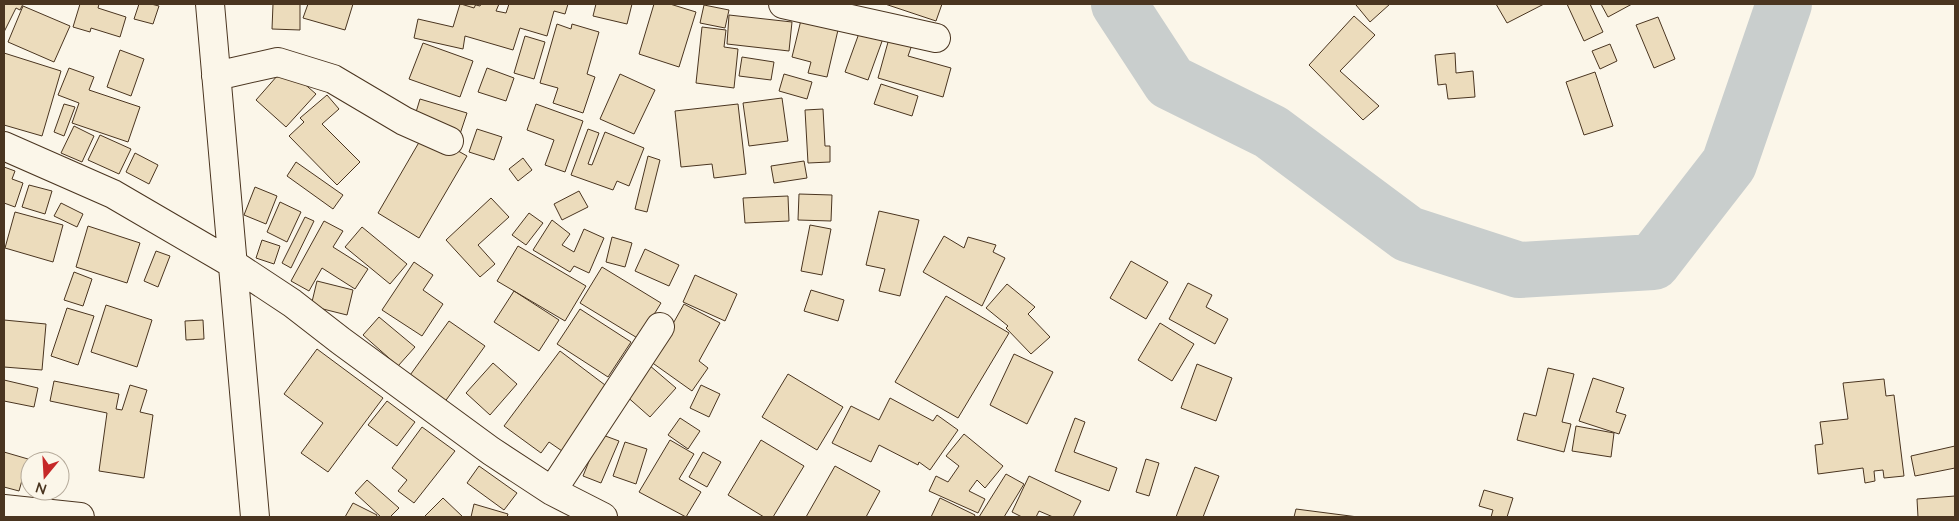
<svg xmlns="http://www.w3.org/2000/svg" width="1959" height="521" font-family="Lato,sans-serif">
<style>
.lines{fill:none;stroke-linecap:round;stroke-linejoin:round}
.river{stroke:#c9cecd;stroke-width:56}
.building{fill:#ecdcbc;stroke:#4a3520}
.minor-casing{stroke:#4a3520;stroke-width:30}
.minor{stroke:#fbf6e9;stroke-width:28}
</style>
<rect width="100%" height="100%" fill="#fbf6e9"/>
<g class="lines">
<path class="river" d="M1119,4L1170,82L1271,132L1408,234L1519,270L1653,262L1729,164L1784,4"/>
</g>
<path class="building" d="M4,4H23L20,10L16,8L4,32Z
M80,4H99L98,8L126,17L120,37L91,28L90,32L73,27Z
M139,4H151L159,6L153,24L134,19Z
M273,4H300V30L272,29Z
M308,4H353L345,30L303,18Z
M460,4H472L480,6L481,4H499L496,11L506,13L509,4H568L565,14L554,11L547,36L520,28L513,50L465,36L463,49L414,38L418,19L453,27Z
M461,4H476L474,8Z
M596,4H632L627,24L593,16Z
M654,4H670L696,12L679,67L639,54Z
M885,4H942L936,21Z
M1358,4H1390L1370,22L1356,5Z
M1496,4H1544L1507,23Z
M1567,4H1590L1603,32L1584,41Z
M1601,4H1632L1608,17Z
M704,5L729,10L725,28L700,23Z
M23,6L70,26L54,62L8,42Z
M729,15L792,22L789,51L727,44Z
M1354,16L1375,35L1340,71L1379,106L1363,120L1309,65Z
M1658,17L1675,59L1654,68L1636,25Z
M801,20L838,30L827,77L808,73L811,62L792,57Z
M557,24L571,29L572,24L599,32L587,74L595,77L583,113L553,103L558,88L540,83Z
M862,25L885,33L868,80L845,72Z
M702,27L726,30L724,47L738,49L734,88L696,83Z
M890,35L913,42L908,56L951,68L943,97L878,78Z
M525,36L545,42L534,79L514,73Z
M423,43L473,61L460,97L409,79Z
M1610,44L1617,61L1600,69L1592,51Z
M120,50L144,59L131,96L107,87Z
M4,53L61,71L42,136L4,125Z
M1455,53L1456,73L1473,71L1475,97L1448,99L1446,84L1438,85L1435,55Z
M742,57L774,62L771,80L739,76Z
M285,67L316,94L286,127L256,100Z
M69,68L94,77L89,90L140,107L128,142L72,123L79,103L58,95Z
M487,68L514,78L506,101L478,92Z
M1595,72L1613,126L1584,135L1566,82Z
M620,74L655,90L634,134L600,119Z
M784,74L812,82L807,99L779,91Z
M881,84L918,96L912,116L874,104Z
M327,95L339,109L322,124L360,162L337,185L289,136L304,122L300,118Z
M782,98L788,141L749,146L743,103Z
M420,99L467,113L459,137L413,122Z
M64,104L75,107L64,136L54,132Z
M536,104L583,121L565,172L545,165L554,140L527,130Z
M738,104L746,174L714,178L712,164L681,167L675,111Z
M823,109L825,146H830V162L808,163L805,110Z
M74,126L94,136L82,162L61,153Z
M477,129L502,137L494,160L469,152Z
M588,129L599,133L588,164L592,165L605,132L644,148L629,186L617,181L613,190L571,175Z
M425,132L467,156L419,238L378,213Z
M100,135L131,149L119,174L88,160Z
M135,153L158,165L149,184L126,172Z
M648,156L660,160L647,212L635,209Z
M523,158L532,170L518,181L509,169Z
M804,161L807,178L774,183L771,166Z
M296,162L343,195L333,209L287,176Z
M4,167L15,171L12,179L23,183L15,207L4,203Z
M29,185L52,191L45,214L22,207Z
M255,187L277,196L266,224L244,215Z
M579,191L588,207L562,220L554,204Z
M799,194L832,195L831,221L798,220Z
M788,196L789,221L745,223L743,198Z
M491,198L509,217L478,245L495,264L480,277L446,240Z
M280,202L301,212L287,242L267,232Z
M61,203L83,214L77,227L54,216Z
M879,211L919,220L900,296L879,291L885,269L866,265Z
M15,212L63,225L53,262L5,248Z
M529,213L543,223L526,245L512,235Z
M305,217L314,221L291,268L282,263Z
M552,220L570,234L562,245L574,252L584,229L604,238L589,273L574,266L570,272L533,250Z
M324,221L343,231L333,247L368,269L355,289L322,268L309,291L291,281Z
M810,225L831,229L822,275L801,271Z
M88,226L140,243L127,283L76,267Z
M362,227L407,264L390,284L345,247Z
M944,236L964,248L968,237L996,245L993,252L1005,258L982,306L923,272Z
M612,237L632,243L625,267L606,262Z
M262,240L280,246L274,264L256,258Z
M518,246L586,286L565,321L497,281Z
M645,249L679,265L669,286L635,271Z
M156,251L170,256L158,287L144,281Z
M1131,261L1168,282L1146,319L1110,298Z
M414,262L433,275L423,290L443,304L422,336L382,310Z
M602,267L661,303L639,339L580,303Z
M74,272L92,279L83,306L64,300Z
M695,275L737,294L725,321L683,302Z
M317,281L353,290L347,315L311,306Z
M1188,283L1212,295L1206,307L1228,319L1215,344L1169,319Z
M1007,284L1035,307L1028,314L1050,337L1031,354L1006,328L1008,326L986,308Z
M811,290L844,300L838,321L804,311Z
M514,291L559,320L539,351L494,322Z
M946,296L1009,333L958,418L895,382Z
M684,304L720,323L699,361L708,368L692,391L647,359L665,338Z
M106,305L152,320L137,367L91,352Z
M67,308L94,316L78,365L51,356Z
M580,309L631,342L608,377L557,344Z
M379,317L415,347L398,366L363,335Z
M4,320L46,324L42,370L4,367Z
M203,320L204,339L186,340L185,321Z
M449,321L485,346L444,403L408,378Z
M1160,323L1194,344L1172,381L1138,360Z
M317,349L383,398L328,472L301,453L323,423L284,394Z
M560,351L609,388L562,451L549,442L541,453L504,426Z
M1014,354L1053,372L1027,424L990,405Z
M493,363L517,384L490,415L466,393Z
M1197,364L1232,378L1216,421L1181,408Z
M649,365L676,388L650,417L624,394Z
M1548,368L1574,374L1562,422L1571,424L1564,452L1517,440L1524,413L1536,416Z
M788,374L843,407L817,450L762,417Z
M1593,378L1624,388L1616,412L1626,415L1619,434L1579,421Z
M1884,379L1886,396L1894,395L1904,476L1884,478L1883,470L1874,471L1875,481L1865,483L1863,468L1818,474L1815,445L1823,444L1820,422L1848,419L1843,383Z
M4,380L38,388L34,407L4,401Z
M54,381L119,394L116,409L122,410L130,385L147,390L140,412L153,415L144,478L99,471L107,413L50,401Z
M701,385L720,394L709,417L690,408Z
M890,398L933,421L937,415L958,430L930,470L919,462L918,465L879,445L871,462L832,443L851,406L879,420Z
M387,401L415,422L397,446L368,425Z
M680,418L700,431L688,449L668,435Z
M1075,418L1085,422L1074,452L1117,468L1109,491L1055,471Z
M1576,426L1614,433L1611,457L1572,451Z
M422,427L455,451L414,503L398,491L407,480L392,468Z
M600,434L619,441L601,483L583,476Z
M964,434L1003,466L985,488L977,480L969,491L985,499L978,513L929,491L936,476L948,482L959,466L946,456Z
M670,440L694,454L679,479L701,492L686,517L639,492Z
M761,440L804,466L773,517H764L728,495Z
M625,442L647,449L636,484L613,476Z
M1955,446V468L1915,476L1911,456Z
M4,452L28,459L19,491L4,487Z
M703,452L721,462L707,487L689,477Z
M1146,459L1159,463L1149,496L1136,492Z
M479,466L517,493L504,510L467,483Z
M835,466L880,491L866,517H806Z
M1195,467L1219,476L1203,517H1176Z
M1006,474L1024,484L1004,517H979Z
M1029,476L1081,501L1073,517H1053L1039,511L1036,517H1022L1012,512Z
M367,480L399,508L390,517H381L355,493Z
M1484,490L1513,498L1507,517H1491L1493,510L1479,506Z
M1955,496V517H1918L1917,499Z
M443,498L463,517H424Z
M940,498L975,515L974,517H931Z
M353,503L377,515L376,517H345Z
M474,504L508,514L507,517H471Z
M1296,509L1358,517H1294Z"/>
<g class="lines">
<defs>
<path id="minor" d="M210,4L255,517
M783,4L936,38
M216,76L278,62L333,79L404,121L449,141
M4,146L113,194L233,264L292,303L341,341L491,451L552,491L603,517
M552,491L660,327
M4,509L80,517"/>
</defs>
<use href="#minor" class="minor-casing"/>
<use href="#minor" class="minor"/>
</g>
<rect width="1959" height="521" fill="none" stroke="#4a3520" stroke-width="10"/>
<g transform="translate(45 476) rotate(198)"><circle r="24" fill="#fbf6e9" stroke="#b4a999"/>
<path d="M0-4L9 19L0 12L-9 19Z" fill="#c62828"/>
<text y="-8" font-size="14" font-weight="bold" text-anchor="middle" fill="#4a3520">N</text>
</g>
</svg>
